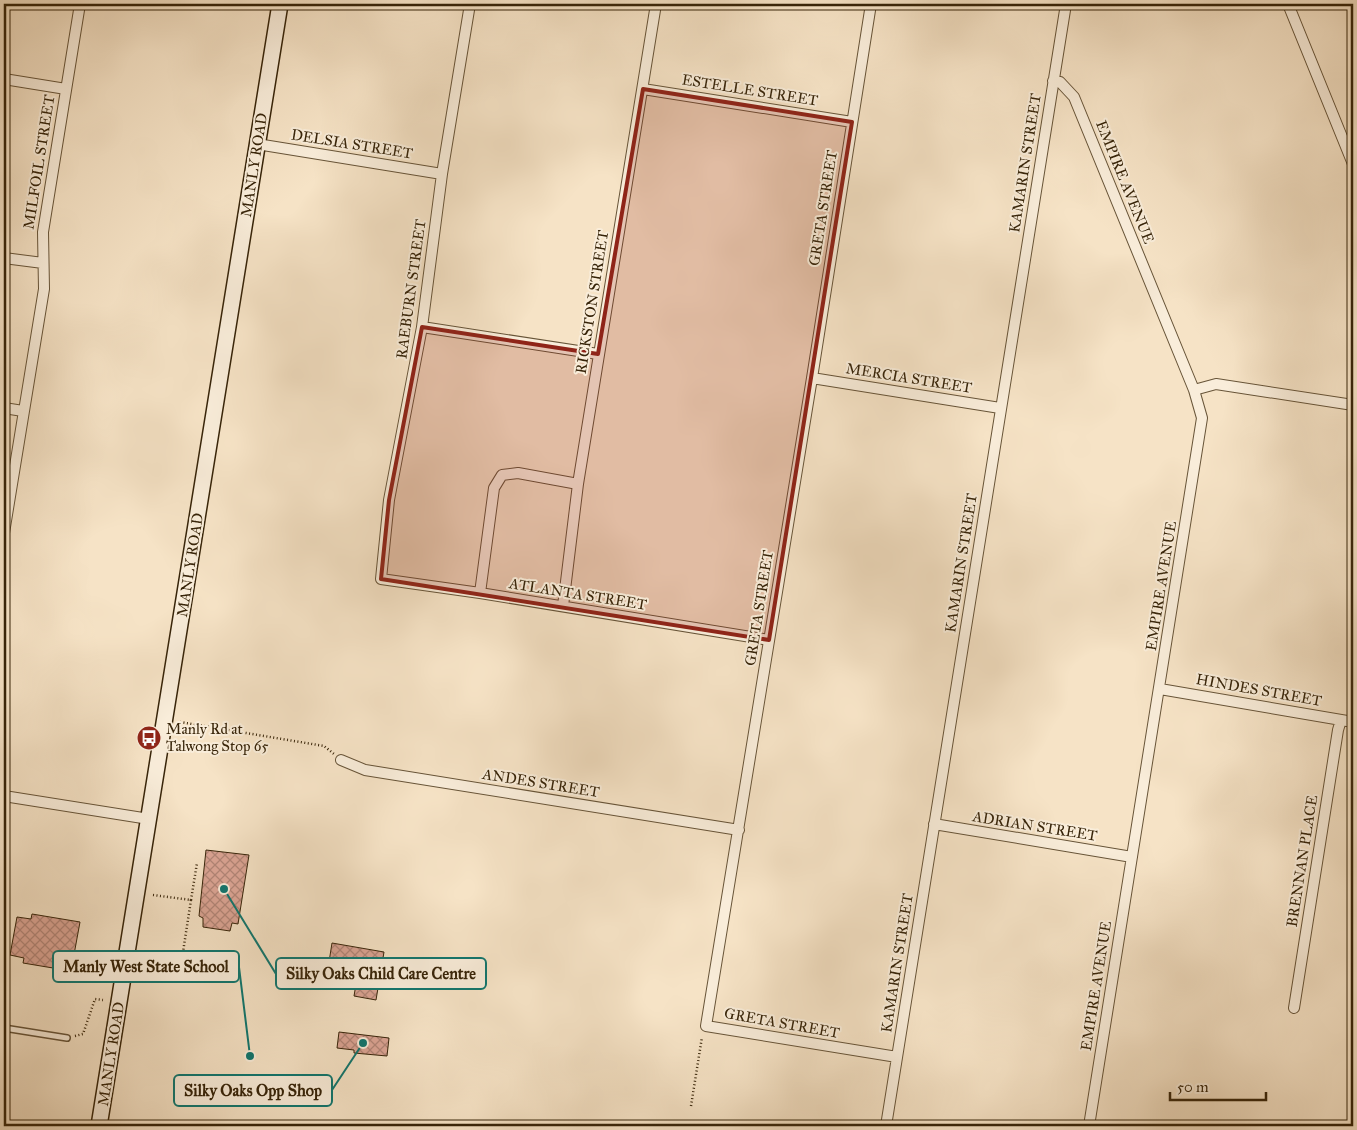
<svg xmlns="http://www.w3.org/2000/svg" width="1357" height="1130" font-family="'IM FELL Great Primer',serif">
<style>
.building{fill:url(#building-cross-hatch);stroke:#372409}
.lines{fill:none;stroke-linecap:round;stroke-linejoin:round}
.service-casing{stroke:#675438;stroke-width:8}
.minor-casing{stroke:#675438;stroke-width:12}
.secondary-casing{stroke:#372409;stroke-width:18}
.path{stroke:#372409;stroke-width:2.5;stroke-dasharray:1 2.5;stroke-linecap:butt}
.service{stroke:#f9edda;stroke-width:5}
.minor{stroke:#f9edda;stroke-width:10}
.secondary{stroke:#f9edda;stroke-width:15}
.marked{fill:#8f2418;fill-opacity:0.2;stroke:#8f2418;stroke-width:4;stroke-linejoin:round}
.labels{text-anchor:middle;stroke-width:4;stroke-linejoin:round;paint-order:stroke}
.street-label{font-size:15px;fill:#372409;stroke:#f9edda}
.poi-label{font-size:15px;fill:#372409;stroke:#f9edda;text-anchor:start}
.leader{fill:none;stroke:#0f766e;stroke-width:2}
.callout-dot{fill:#0f766e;stroke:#f9edda;stroke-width:2}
.callout{fill:#f9edda;stroke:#0f766e;stroke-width:2}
.callout-label{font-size:16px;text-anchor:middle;font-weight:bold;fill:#372409}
</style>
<defs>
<pattern id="building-cross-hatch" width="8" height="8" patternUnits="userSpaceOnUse" patternTransform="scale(1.25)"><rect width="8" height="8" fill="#dba494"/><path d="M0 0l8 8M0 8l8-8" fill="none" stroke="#b28577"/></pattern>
</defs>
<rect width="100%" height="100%" fill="#f6e3c6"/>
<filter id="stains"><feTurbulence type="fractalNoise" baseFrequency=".004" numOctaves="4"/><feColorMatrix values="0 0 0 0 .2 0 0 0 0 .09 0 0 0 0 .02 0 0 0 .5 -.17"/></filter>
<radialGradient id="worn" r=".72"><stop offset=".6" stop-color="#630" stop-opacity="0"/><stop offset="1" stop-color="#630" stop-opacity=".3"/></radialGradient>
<path class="building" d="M206,850L249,855L238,924L232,923L230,931L203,927V918L199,916Z
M32,914L80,922L71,971L23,963L24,958L10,955L17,917L31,919Z
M332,943L384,952L376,1000L354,996L359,967L329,962Z
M339,1032L389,1038L387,1056L354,1053V1050L337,1048Z"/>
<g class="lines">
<defs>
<path id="service" d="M4,1028L67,1038
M4,1126H8"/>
<path id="minor" d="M470,4L442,174L422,327L389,500L381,579L480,593L769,640
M871,4L812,378L706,1026L897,1057
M1288,4L1353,164
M4,79L66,89
M1053,81L1060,82L1074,97L1194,390L1202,418L1089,1126
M643,89L852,122
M257,144L442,174
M4,258L43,263
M422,327L598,354
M812,378L1000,408
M1194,390L1216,384L1353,405
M4,408L23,411
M4,533L44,289L43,232L80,4
M480,593L494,488L502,475L518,473L578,484
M563,606L578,484L656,4
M1160,689L1353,722
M341,760L365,770L739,830
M4,796L149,819
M934,824L1132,857
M1294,1008L1338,730L1341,720
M886,1126L1066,4"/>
<path id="secondary" d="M99,1126L280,4"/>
</defs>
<use href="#service" class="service-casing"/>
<use href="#minor" class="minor-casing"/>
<use href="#secondary" class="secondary-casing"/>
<path class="path" d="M180,722L324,746L334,754
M153,895L191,900L183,952
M191,900L197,863
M75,1036L83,1034L95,999L103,1000
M691,1106L702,1037"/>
<use href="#service" class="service"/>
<use href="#minor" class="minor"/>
<use href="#secondary" class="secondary"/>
</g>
<path class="marked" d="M643,89L852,122L769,640L381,579L389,500L422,327L598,354Z"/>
<defs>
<symbol id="bus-disc" viewBox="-11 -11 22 22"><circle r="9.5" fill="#8f2418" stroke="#f9edda"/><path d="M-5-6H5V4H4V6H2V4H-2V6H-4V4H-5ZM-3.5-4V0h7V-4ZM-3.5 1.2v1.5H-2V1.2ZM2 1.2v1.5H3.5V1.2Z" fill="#fff"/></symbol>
</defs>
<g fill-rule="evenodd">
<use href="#bus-disc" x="135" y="724" width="28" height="28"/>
</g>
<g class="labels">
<g class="street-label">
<text transform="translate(750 90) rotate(9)" y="5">ESTELLE STREET</text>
<text transform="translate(352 144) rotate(9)" y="5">DELSIA STREET</text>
<text transform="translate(39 162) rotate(-81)" y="5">MILFOIL STREET</text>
<text transform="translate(1025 163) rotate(-81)" y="5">KAMARIN STREET</text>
<text transform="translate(254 165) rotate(-81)" y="5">MANLY ROAD</text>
<text transform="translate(1125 182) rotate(68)" y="5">EMPIRE AVENUE</text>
<text transform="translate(823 208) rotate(-81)" y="5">GRETA STREET</text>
<text transform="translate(411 289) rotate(-82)" y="5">RAEBURN STREET</text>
<text transform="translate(592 302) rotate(-81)" y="5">RICKSTON STREET</text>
<text transform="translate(909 378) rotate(9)" y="5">MERCIA STREET</text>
<text transform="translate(961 563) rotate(-81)" y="5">KAMARIN STREET</text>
<text transform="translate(190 565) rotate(-81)" y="5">MANLY ROAD</text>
<text transform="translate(1161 586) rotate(-81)" y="5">EMPIRE AVENUE</text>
<text transform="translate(578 594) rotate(9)" y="5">ATLANTA STREET</text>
<text transform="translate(759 608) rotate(-81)" y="5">GRETA STREET</text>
<text transform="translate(1259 690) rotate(10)" y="5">HINDES STREET</text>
<text transform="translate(541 783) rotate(9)" y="5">ANDES STREET</text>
<text transform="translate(1035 826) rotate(9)" y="5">ADRIAN STREET</text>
<text transform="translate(1302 861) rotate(-81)" y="5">BRENNAN PLACE</text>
<text transform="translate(897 963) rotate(-81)" y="5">KAMARIN STREET</text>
<text transform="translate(1096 986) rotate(-81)" y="5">EMPIRE AVENUE</text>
<text transform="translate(782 1023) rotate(10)" y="5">GRETA STREET</text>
<text transform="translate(111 1054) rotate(-81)" y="5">MANLY ROAD</text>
</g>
<g class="poi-label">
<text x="166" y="734">Manly Rd at<tspan x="166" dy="17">Talwong Stop 65</tspan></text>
</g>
</g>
<path class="leader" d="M250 1056L239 967M224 889L276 974M363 1043L332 1090"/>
<g class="callout-dot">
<circle cx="250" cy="1056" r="5"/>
<circle cx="224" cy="889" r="5"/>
<circle cx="363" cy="1043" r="5"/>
</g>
<g class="callout">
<rect x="53" y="951" width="186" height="31" rx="5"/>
<rect x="276" y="958" width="210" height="31" rx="5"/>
<rect x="174" y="1075" width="158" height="31" rx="5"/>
</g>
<g class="callout-label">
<text x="146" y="972">Manly West State School</text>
<text x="381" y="979">Silky Oaks Child Care Centre</text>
<text x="253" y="1096">Silky Oaks Opp Shop</text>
</g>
<rect width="1357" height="1130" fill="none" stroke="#f6e3c6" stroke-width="20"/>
<rect x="5" y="5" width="1347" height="1120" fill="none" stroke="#372409" stroke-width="2.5"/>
<rect x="10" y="10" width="1337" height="1110" fill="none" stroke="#372409"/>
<path d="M1170 1092v8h96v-8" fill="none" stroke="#372409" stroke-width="2.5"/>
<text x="1177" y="1092" font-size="15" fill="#372409" stroke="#f9edda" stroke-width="4" paint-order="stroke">50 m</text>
<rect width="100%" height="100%" filter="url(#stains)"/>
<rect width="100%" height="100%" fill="url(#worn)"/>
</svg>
